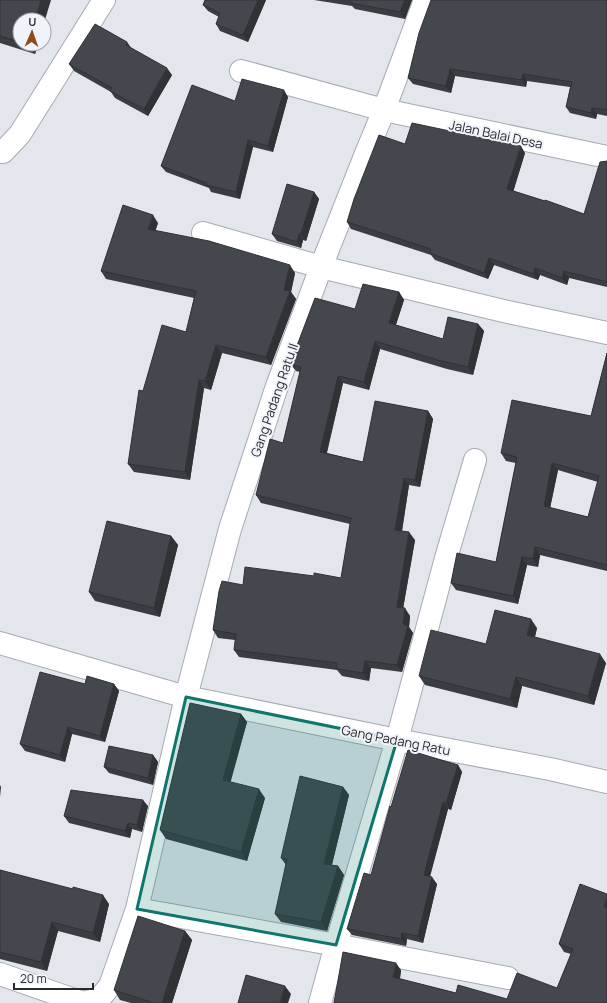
<svg xmlns="http://www.w3.org/2000/svg" width="607" height="1003" font-family="Manrope,sans-serif">
<style>
.lines{fill:none;stroke-linecap:round;stroke-linejoin:round}
.minor-casing{stroke:#a6aab0;stroke-width:24}
.minor{stroke:#fff;stroke-width:22}
.wall{fill:#3a3d42;fill-rule:evenodd}
.shaded-wall{fill:#303236}
.building{fill:#44474d;stroke:#303236;fill-rule:evenodd}
.marked{fill:#0f766e;fill-opacity:0.2;stroke:#0f766e;stroke-width:3;stroke-linejoin:round}
.labels{text-anchor:middle;dominant-baseline:central;stroke-width:4;stroke-linejoin:round;paint-order:stroke}
.street-label{font-size:13px;fill:#292a2c;stroke:#f0f4fa}
</style>
<rect width="100%" height="100%" fill="#e3e6ed"/>
<g class="lines">
<g class="minor-casing">
<path id="minor" d="M241,71L384,110L607,157
M0,152H3L20,134L104,0
M203,233L321,267L508,312L607,333
M0,643L186,697L397,740L550,769L607,782
M137,909L336,945L508,978
M0,974L83,1003L99,999L110,986L137,909L186,697L230,529L276,389L321,267L367,151L384,110L425,0
M320,1003L336,945L397,740L446,558L475,460"/>
</g>
<use href="#minor" class="minor"/>
</g>
<path class="wall" d="M0,0L20,20V44H38L35,54L0,43Z
M205,0H266L248,42L220,31L216,24L219,17L208,11L203,5Z
M314,0H412L405,19L355,9L352,6Z
M607,0V116L597,114L596,119L570,113L566,107L570,87L527,81L526,87L455,76L451,93L413,84L408,78Z
M131,48L172,75L148,116L115,98L111,92L74,71L69,64Z
M288,97L273,152L253,147L240,199L211,192L209,188L166,172L161,166L235,101Z
M405,144L525,153L513,191L584,214L607,161V287L569,278L567,285L540,275L538,280L494,265L488,279L435,260L431,255L351,229L347,222Z
M314,192L319,199L306,241L303,240L301,248L277,241L272,234Z
M158,223L155,231L295,273L291,292L296,299L271,365L222,353L211,390L204,388L190,480L134,472L128,464L143,391L186,332L194,298L106,279L101,271Z
M399,292L404,300L396,325L443,339L478,324L484,331L473,375L447,369L380,349L369,390L343,383L327,453L363,462L428,411L433,419L420,487L409,485L402,531L415,540L403,608L410,616L409,627L413,633L402,672L371,668L369,681L342,676L337,670L239,657L234,650L235,640L218,638L213,630L243,585L314,576L341,578L350,524L261,503L256,495L283,443L300,372L296,371L290,364L355,309Z
M607,353V571L540,555L538,567L527,565L518,604L456,590L451,583L496,562L516,463L506,461L501,453L591,416ZM558,470L598,482L588,517L550,508Z
M171,536L178,545L160,617L95,601L89,592Z
M537,628L535,637L606,663L594,705L522,686L517,708L425,685L419,676L486,644Z
M85,684H114L119,691L105,742L72,734L65,762L25,751L20,744Z
M241,714L247,722L230,782L265,798L247,861L166,839L160,830Z
M153,755L158,762L153,785L109,773L104,767Z
M458,765L462,772L451,810L448,809L430,877L437,884L423,943L407,939L406,946L352,935L347,929L371,875Z
M343,787L349,795L332,865L338,866L344,875L327,931L281,922L275,914L286,865L281,858Z
M148,806L142,832L132,829L130,838L69,823L64,816Z
M0,870L109,904L100,942L58,931L47,971L0,959Z
M580,884L607,1003H334L401,970L400,979L456,993L507,999L557,988L571,954L564,952L559,944Z
M185,931L192,940L172,1003H131L120,1000L114,990Z"/>
<path class="shaded-wall" d="M41,0H51L44,23V20H35Z
M258,0H266L248,42L243,35Z
M405,0H412L405,19L400,12Z
M127,42L132,49L126,45Z
M28,44H38L35,54Z
M167,68L172,75L148,116L144,109Z
M450,69L455,76L451,93L446,86Z
M523,74L527,81L526,87L522,80Z
M284,90L288,97L273,152L268,146Z
M592,108L597,114L596,119L591,113Z
M248,140L253,147L240,199L236,192Z
M521,146L525,153L512,196L507,189Z
M314,192L319,199L306,241L301,234Z
M153,215L158,223L153,238L148,229Z
M299,234L303,240L301,248L297,242Z
M489,258L494,265L488,279L484,273Z
M290,265L295,273L291,292L296,299L271,365L266,357Z
M535,268L540,275L538,280L533,274Z
M564,271L569,278L567,285L562,278Z
M399,292L404,300L394,330L389,323Z
M478,324L484,331L473,375L468,367Z
M375,341L380,349L369,390L364,382Z
M216,345L222,353L211,390L205,381Z
M338,376L343,383L325,459L320,452Z
M199,380L204,388L190,480L185,472Z
M428,411L433,419L420,487L415,480Z
M552,463L558,470L549,513L544,506Z
M404,478L409,485L401,537L395,530Z
M409,532L415,540L402,615L397,607Z
M171,536L178,545L160,617L154,608Z
M535,547L540,555L538,567L533,559Z
M522,557L527,565L518,604L513,596Z
M405,608L410,616L409,627L413,633L402,672L397,665Z
M531,619L537,628L533,644L527,635Z
M600,654L606,663L594,705L588,696Z
M365,661L371,668L369,681L363,673Z
M516,677L522,686L517,708L510,699Z
M114,684L119,691L105,742L100,736Z
M241,714L247,722L229,788L223,780Z
M68,727L72,734L65,762L60,755Z
M153,755L158,762L153,785L148,778Z
M458,765L462,772L451,810L446,803Z
M0,785L1,787L0,797Z
M343,787L349,795L330,872L324,864Z
M259,789L265,798L247,861L241,852Z
M143,800L148,806L142,832L137,825Z
M443,802L448,809L428,882L424,875Z
M128,823L132,829L130,838L125,831Z
M338,866L344,875L327,931L321,922Z
M432,877L437,884L423,943L418,936Z
M103,895L109,904L100,942L93,933Z
M607,898V911L604,907Z
M52,922L58,931L47,971L41,962Z
M185,931L192,940L172,1003H162Z
M402,933L407,939L406,946L401,939Z
M396,963L401,970L399,985L393,977Z
M285,986L291,994L288,1003H280Z"/>
<path class="building" d="M0,0H41L35,20H20V42L0,36Z
M205,0H258L243,35L216,24L220,13L203,5Z
M351,0H405L400,12L350,3Z
M431,0H607V110L592,108L591,113L566,107L572,82L523,74L522,80L450,69L446,86L408,78L419,33Z
M95,24L127,42L126,45L167,68L144,109L110,91L112,88L69,64Z
M242,79L284,90L268,146L248,140L236,192L206,185L207,183L161,166L192,85L235,101Z
M412,123L521,146L507,189L545,201V200L584,214L600,162L607,161V282L564,271L562,278L535,268L533,274L489,258L484,273L430,253L431,249L347,222L354,199L379,135L405,144Z
M287,184L314,192L301,234H299L297,242L272,234Z
M123,205L153,215L148,229L209,241L290,265L284,290L290,291L266,357L216,345L205,381L199,380L185,472L128,464L139,390L143,391L162,325L186,332L196,291L101,271Z
M363,284L399,292L389,323L443,339L448,317L478,324L468,367L441,361L375,341L364,382L338,376L320,452L363,462L375,401L428,411L415,480L404,478L395,530L409,532L397,607L405,608L403,624L408,626L397,665L365,661L363,673L337,669V663L234,650L236,634L213,630L219,591L222,581L243,585L245,567L314,576V573L341,578L351,518L256,495L270,439L283,443L301,367L290,364L315,298L355,309Z
M607,353V565L535,547L533,559L522,557L513,596L451,583L457,553L496,562L517,457L501,453L512,400L591,416ZM552,463L599,476L588,517L544,506Z
M107,521L171,536L154,608L89,592Z
M495,610L531,619L527,635L600,654L588,696L516,677L510,699L419,676L431,630L486,644Z
M40,672L85,684L87,676L114,684L100,736L68,727L60,755L20,744Z
M190,703L241,714L223,780L259,789L241,852L160,830Z
M109,746L153,755L148,778L104,767Z
M408,750L458,765L446,803L443,802L424,875L432,877L418,936L402,933L401,939L347,929L364,873L371,875L390,806L391,807Z
M300,776L343,787L324,864L338,866L321,922L275,914L287,859L281,858Z
M71,790L143,800L137,825L128,823L125,831L64,816Z
M0,870L73,889V887L103,895L93,933L52,922L41,962L0,952Z
M580,884L607,894V898L604,907H607V1003H334L343,952L396,963L393,977L456,993L458,985L507,999L517,973L557,988L573,949L559,944Z
M138,916L185,931L162,1003H154L114,990Z
M246,975L285,986L280,1003H238Z"/>
<path class="marked" d="M186,697L397,740L336,945L137,909Z"/>
<g class="labels">
<g class="street-label">
<text transform="translate(496 134) rotate(12)">Jalan Balai Desa</text>
<text transform="translate(274 400) rotate(-71)">Gang Padang Ratu II</text>
<text transform="translate(396 740) rotate(11)">Gang Padang Ratu</text>
</g>
</g>
<g transform="translate(32 32) rotate(2)"><circle r="19" fill="#f0f4fa" stroke="#a0a3a8"/>
<path d="M0-3L7 15L0 10L-7 15Z" fill="#8f4b1d"/>
<text y="-6" font-size="11" font-weight="bold" text-anchor="middle" fill="#292a2c">U</text>
</g>
<path d="M14 983v6h79v-6" fill="none" stroke="#292a2c" stroke-width="2"/>
<text x="20" y="983" font-size="12" fill="#292a2c" stroke="#f0f4fa" stroke-width="3" paint-order="stroke">20 m</text>
</svg>
